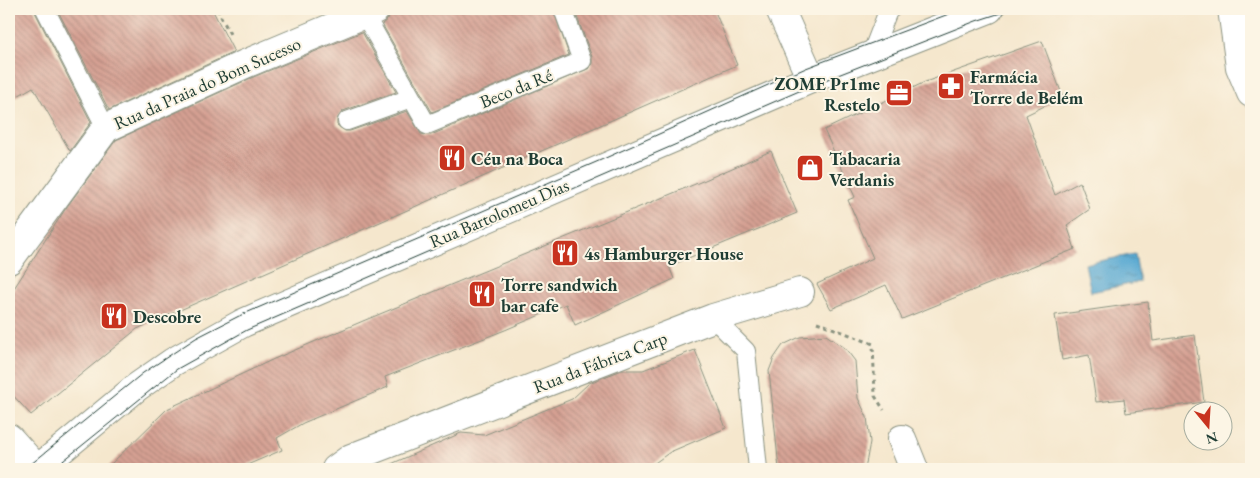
<svg xmlns="http://www.w3.org/2000/svg" width="1260" height="478" font-family="'EB Garamond',serif">
<style>
.water{fill:url(#water-ripples);stroke:#3b7283}
.building{fill:url(#building-back-hatch)}
.lines{fill:none;stroke-linecap:round;stroke-linejoin:round}
.service-casing{stroke:#8a9280;stroke-width:20}
.minor-casing{stroke:#8a9280;stroke-width:30}
.tertiary-casing{stroke:#8a9280;stroke-width:30}
.path{stroke:#8a9280;stroke-width:3;stroke-dasharray:4 4;stroke-linecap:butt}
.service{stroke:#fff;stroke-width:18}
.minor{stroke:#fff;stroke-width:28}
.tertiary{stroke:#fff;stroke-width:28}
.tram{stroke:#1f3d34;stroke-width:1}
.labels{text-anchor:middle;dominant-baseline:central;stroke-width:4;stroke-linejoin:round;paint-order:stroke}
.poi-label{font-size:18px;font-weight:bold;fill:#1f3d34;stroke:#fcf5e5;text-anchor:start}
.street-label{font-size:18px;fill:#1f3d34;stroke:#fcf5e5}
</style>
<defs>
<pattern id="water-ripples" width="26" height="14" patternUnits="userSpaceOnUse" patternTransform="scale(1.25)"><rect width="26" height="14" fill="#57a8d2"/><path d="M2 4q2-2 4 0t4 0M15 11q2-2 4 0t4 0" fill="none" stroke="#478aab"/></pattern>
<pattern id="building-back-hatch" width="6" height="6" patternUnits="userSpaceOnUse" patternTransform="scale(1.25)"><rect width="6" height="6" fill="#d6a093"/><path d="M-1 5l2 2M0 0l6 6M5-1l2 2" fill="none" stroke="#ad8479"/></pattern>
</defs>
<rect width="100%" height="100%" fill="#fcf5e5"/>
<filter id="ink" filterUnits="userSpaceOnUse"><feTurbulence type="fractalNoise" baseFrequency=".02" numOctaves="2"/><feDisplacementMap in="SourceGraphic" scale="10" xChannelSelector="R" yChannelSelector="G"/><feConvolveMatrix kernelMatrix="1 2 1 2 8 2 1 2 1" color-interpolation-filters="sRGB"/></filter>
<filter id="wash" filterUnits="userSpaceOnUse"><feTurbulence type="fractalNoise" baseFrequency=".0096" numOctaves="4" result="noise"/><feDisplacementMap in="SourceGraphic" scale="20" xChannelSelector="R" yChannelSelector="G"/><feGaussianBlur stdDeviation="1.12" result="paint"/><feColorMatrix in="noise" values="0 0 0 0 0 0 0 0 0 0 0 0 0 0 0 0 0 1.4 0 .05"/><feComposite in="paint" operator="in"/></filter>
<g filter="url(#wash)">
<rect width="100%" height="100%" fill="#f5e7cd"/>
<path class="water" d="M1135,254L1140,282L1091,292L1085,264Z"/>
<g id="blocks">
<path class="building" d="M9,9H34L36,14L91,122L70,151L33,87L9,101Z
M57,9H212L234,52L109,110Z
M406,9H553L569,55L432,112L382,24L388,19L390,14Z
M574,9H714L737,65L137,329L31,415L9,391V296L66,208L116,140L251,78L362,32L396,92L343,111L337,119V125L345,131H350L407,111L421,134L426,135H431L590,68L592,63V57Z
M1042,41L1063,97L1026,115L1055,195L1080,182L1090,209L1067,225L1075,249L902,319L886,285L831,309L817,284L873,258L848,200L855,197L824,130L925,82Z
M771,151L797,213L669,266L674,279L575,325L566,304L505,330L385,377L388,387L303,423L277,438L282,450L238,469H106L167,409L274,359L363,321L705,180Z
M1148,302L1153,341L1195,335L1204,402L1126,413L1124,399L1096,402L1089,355L1062,360L1055,315Z
M826,335L845,348L855,361L858,398L867,417L870,442L865,469H779L769,371L774,358L783,345L800,337Z
M695,350L726,428L670,452L652,465L643,469H380L461,433L484,435L572,399L589,383L622,370H643Z"/>
</g>
</g>
<g filter="url(#ink)">
<use href="#blocks" fill-opacity="0" stroke="#8a9280" stroke-width="1"/>
<g class="lines">
<g class="service-casing">
<path id="service" d="M45,9L106,128
M366,12L371,26L427,125L582,61L563,9
M871,55L888,11L891,9
M347,121L411,98
M713,318L746,351L758,469"/>
</g>
<g class="minor-casing">
<path id="minor" d="M780,9L811,79
M9,260L106,128L245,64L376,9
M9,438L37,469
M902,439L914,469
M336,469L351,458L713,318L800,292"/>
</g>
<g class="tertiary-casing">
<path id="tertiary" d="M1232,9L1240,67L1251,93
M38,469L137,387L173,362L243,323L811,79L989,9"/>
</g>
<path class="path" d="M217,9L230,34
M817,322L873,344L875,396L884,410"/>
<use href="#service" class="service"/>
<use href="#minor" class="minor"/>
<use href="#tertiary" class="tertiary"/>
<path class="tram" d="M25,469L143,373L196,338L239,316L601,160L806,68L962,9
M53,469L177,369L247,330L820,82L976,21L1013,9"/>
</g>
</g>
<defs>
<g id="pharmacy-square" transform="scale(1.4375)"><rect x="-9" y="-9" width="18" height="18" rx="4" fill="#c8321e" stroke="#fcf5e5"/><path d="M-2-6h4v4h4v4h-4v4h-4v-4h-4v-4h4Z" fill="#fff"/></g>
<g id="office-square" transform="scale(1.4375)"><rect x="-9" y="-9" width="18" height="18" rx="4" fill="#c8321e" stroke="#fcf5e5"/><path d="M-6-3h4V-5.5h4V-3h4V5H-6ZM-1-4.5V-3h2v-1.5ZM-6 0V1H6V0Z" fill="#fff"/></g>
<g id="restaurant-square" transform="scale(1.4375)"><rect x="-9" y="-9" width="18" height="18" rx="4" fill="#c8321e" stroke="#fcf5e5"/><path d="M-5-6h1v4h1v-4h1v4h1v-4h1v5L-1.5 .5V6h-2V.5L-5-1ZM5-6V6H3V1.5H1.5Q1.5-4 5-6Z" fill="#fff"/></g>
<g id="shop-square" transform="scale(1.4375)"><rect x="-9" y="-9" width="18" height="18" rx="4" fill="#c8321e" stroke="#fcf5e5"/><path d="M-5-2.5h2.3a2.7 3.5 0 0 1 5.4 0H5L5.5 6h-11ZM-1.5-2.5h3a1.5 2.3 0 0 0-3 0Z" fill="#fff"/></g>
</defs>
<g fill-rule="evenodd">
<use href="#pharmacy-square" x="951" y="86"/>
<use href="#office-square" x="899" y="93"/>
<use href="#restaurant-square" x="452" y="158"/>
<use href="#shop-square" x="810" y="168"/>
<use href="#restaurant-square" x="565" y="253"/>
<use href="#restaurant-square" x="482" y="294"/>
<use href="#restaurant-square" x="114" y="316"/>
</g>
<g class="labels">
<g class="poi-label">
<text x="970" y="76">Farmácia<tspan x="970" dy="21">Torre de Belém</tspan></text>
<text x="880" y="83" text-anchor="end">ZOME Pr1me<tspan x="880" dy="21">Restelo</tspan></text>
<text x="471" y="158">Céu na Boca</text>
<text x="829" y="158">Tabacaria<tspan x="829" dy="21">Verdanis</tspan></text>
<text x="584" y="253">4s Hamburger House</text>
<text x="501" y="284">Torre sandwich<tspan x="501" dy="21">bar cafe</tspan></text>
<text x="133" y="316">Descobre</text>
</g>
<g class="street-label">
<text transform="translate(207 83) rotate(-24)">Rua da Praia do Bom Sucesso</text>
<text transform="translate(516 88) rotate(-22)">Beco da Ré</text>
<text transform="translate(499 213) rotate(-23)">Rua Bartolomeu Dias</text>
<text transform="translate(600 362) rotate(-21)">Rua da Fábrica Carp</text>
</g>
</g>
<rect width="1260" height="478" fill="none" stroke="#fcf5e5" stroke-width="30"/>
<g transform="translate(1208 426) rotate(162)"><circle r="24" fill="#fcf5e5" stroke="#a4ab9e"/>
<path d="M0-4L9 19L0 12L-9 19Z" fill="#c8321e"/>
<text y="-8" font-size="14" font-weight="bold" text-anchor="middle" fill="#1f3d34">N</text>
</g>
</svg>
